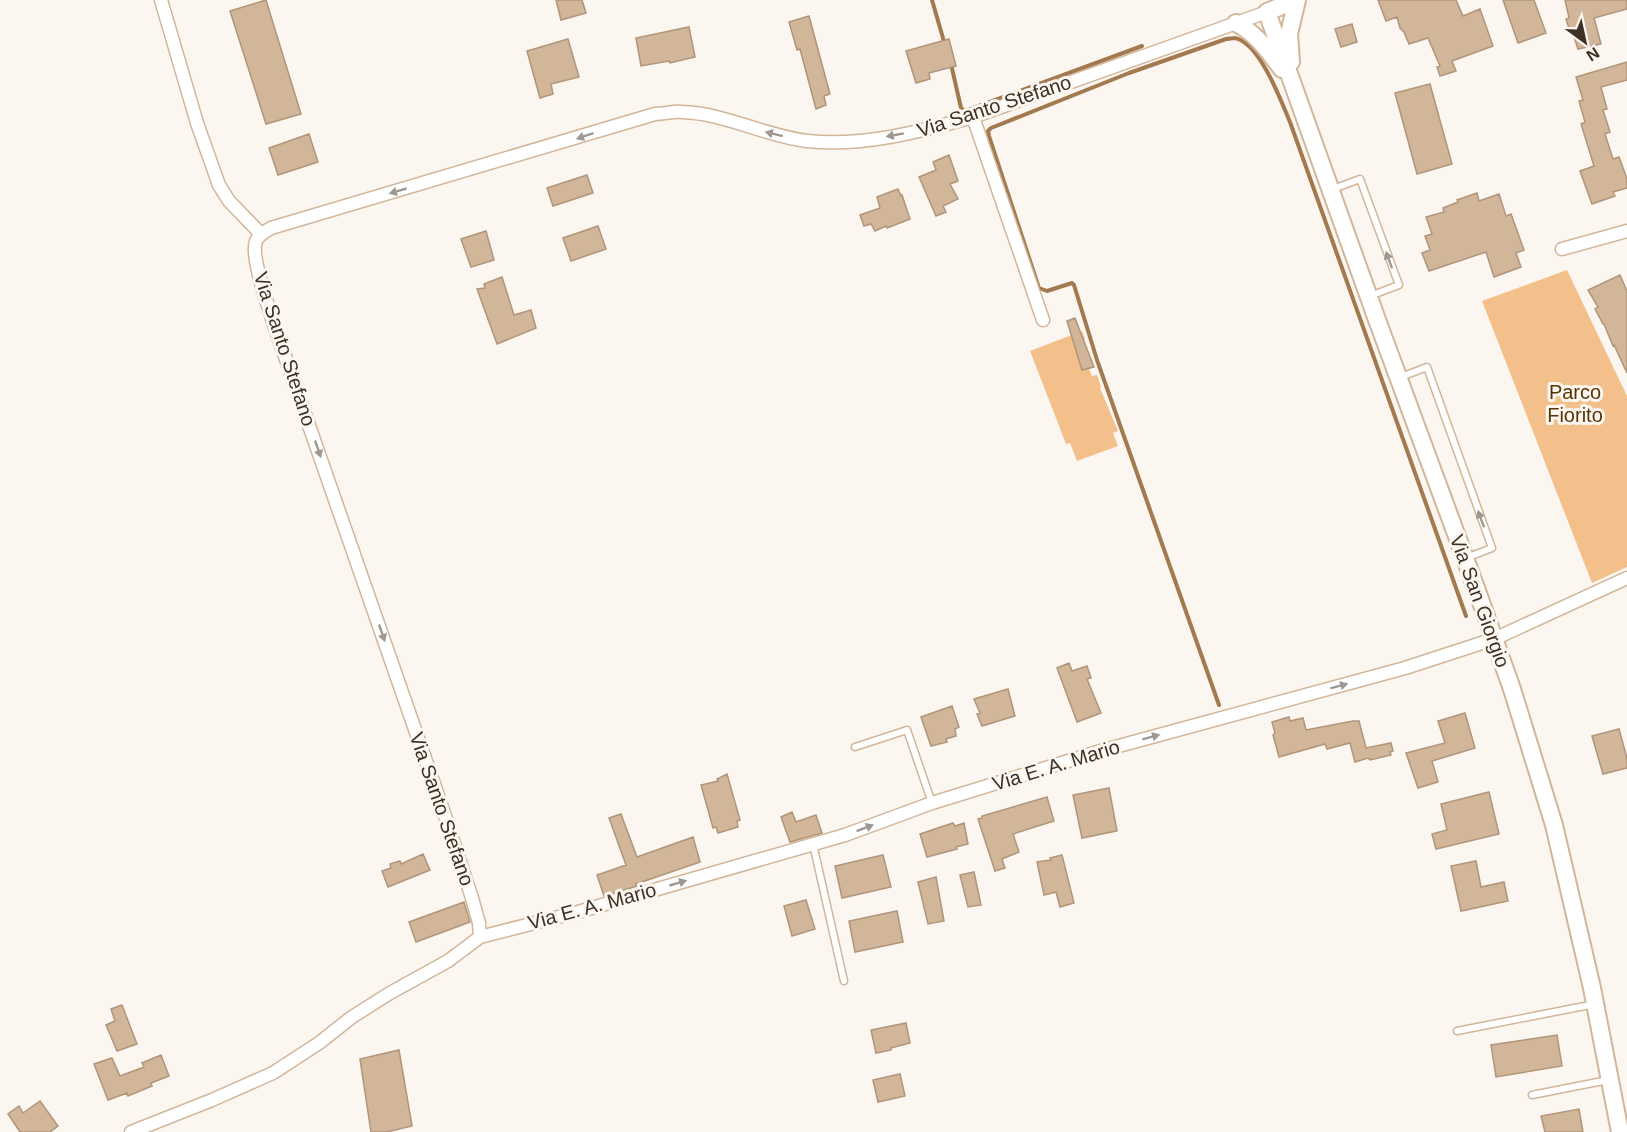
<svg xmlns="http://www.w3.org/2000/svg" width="1627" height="1132" font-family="Arial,sans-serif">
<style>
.green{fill:#f3c08c}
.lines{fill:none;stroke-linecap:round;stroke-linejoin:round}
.stream{stroke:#a37a4f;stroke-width:4}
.building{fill:#d2b69a;stroke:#b0957a;stroke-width:1.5}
.lane-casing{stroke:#d2b69a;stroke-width:9}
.street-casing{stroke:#d2b69a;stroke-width:15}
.secondary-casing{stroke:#d2b69a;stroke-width:20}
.lane{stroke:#fff;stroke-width:6}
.street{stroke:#fff;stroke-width:12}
.secondary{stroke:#fff;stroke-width:16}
.oneway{fill:#9e9892}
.labels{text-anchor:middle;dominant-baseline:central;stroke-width:6;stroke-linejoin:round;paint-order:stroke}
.street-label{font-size:20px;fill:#3d3126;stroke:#fcf6f0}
.park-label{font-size:20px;fill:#583506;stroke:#fcf6f0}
</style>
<rect width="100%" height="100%" fill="#fcf6f0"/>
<path class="green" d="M1567,270L1627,396V567L1592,583L1482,301Z
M1082,331L1085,339L1083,340L1094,367L1089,369L1092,376L1097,375L1101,387L1100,388L1118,431L1113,433L1118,446L1077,461L1070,443L1066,444L1030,351Z"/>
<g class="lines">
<path class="stream" d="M932,0L945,45
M951,64L961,108L965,111L1142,46
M1219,705L1097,360L1074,285L1072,283L1047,291L1039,288L989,136L988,131L991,128L1129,73L1226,39C1229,39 1232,38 1235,38C1260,43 1281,101 1290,122L1466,616"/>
</g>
<path class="building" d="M266,0L301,114L266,124L230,11Z
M556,0H582L586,13L561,20Z
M1378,0H1456L1463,16L1480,9L1493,46L1452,61L1456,71L1440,76L1437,67L1440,66L1428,38L1409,44L1404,32L1400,28L1397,17L1386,21Z
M1503,0H1534L1546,33L1518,43Z
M1565,0H1627V9L1594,18L1601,44L1578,49L1573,34L1571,35L1566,19L1569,18Z
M809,16L830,94L824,96L826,105L816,109L800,49L797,50L789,22Z
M1352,24L1357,42L1341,47L1335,29Z
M689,27L695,57L670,63L669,61L641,66L636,38Z
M568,39L579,77L551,84L553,94L540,98L527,51Z
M949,39L956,66L929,73L930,79L916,83L906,51Z
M1627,62V80L1601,87L1607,109L1603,110L1610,132L1605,134L1613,159L1619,157L1627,179V188L1613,192L1615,196L1592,204L1580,171L1594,166L1581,124L1585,122L1579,101L1583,100L1576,77Z
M1430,84L1452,164L1417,174L1395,93Z
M309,134L318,162L278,175L269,148Z
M949,155L958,181L950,184L958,199L943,206L946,212L936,216L919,177L936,170L933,162Z
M587,175L593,193L553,206L547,188Z
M898,189L901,196L902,195L910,219L887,228L886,226L875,231L871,224L864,226L860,215L880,208L877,197Z
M1477,193L1479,201L1499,194L1506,216L1511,214L1524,250L1516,253L1521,267L1494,277L1486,252L1429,271L1422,253L1430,250L1425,236L1432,234L1426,217L1444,212L1443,208L1458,202L1457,200Z
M598,226L606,249L571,261L563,238Z
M486,231L494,260L471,267L461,239Z
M1620,275L1627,291V373L1614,345L1613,346L1604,324H1603L1595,309L1598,307L1588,290Z
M502,277L514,315L531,310L536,328L497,344L477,289L485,288L484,284Z
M1075,318L1094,367L1082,370L1067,321Z
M1069,663L1072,671L1087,666L1091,678L1087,679L1101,713L1077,722L1057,668Z
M1008,689L1015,716L982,726L977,714L980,713L974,699Z
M952,706L959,727L955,729L956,736L946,739L947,742L931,746L921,717Z
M1465,713L1475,748L1432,761L1438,782L1418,788L1406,753L1445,743L1438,721Z
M1289,717L1290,721L1303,718L1306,730L1353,721H1359L1366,748L1391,743L1393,751L1390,752L1391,755L1370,760L1368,758L1355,762L1350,743L1327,749L1325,744L1279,757L1273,735L1275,733L1272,722Z
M1619,729L1627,758V768L1603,774L1592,736Z
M727,774L740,820L737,821L738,827L718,833L716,827L713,828L701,785L718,781L717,779Z
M1109,788L1117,831L1082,838L1073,795Z
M1489,792L1499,834L1436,849L1432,834L1447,830L1441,804Z
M1047,797L1054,821L1013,834L1019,852L1002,859L1005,868L995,871L978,819L982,818V816Z
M792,812L796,822L816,815L822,833L790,842L781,817Z
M621,814L637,857L693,837L700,862L636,884L637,886L604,896L597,875L626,865L609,818Z
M953,823L955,826L964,823L968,844L956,847L957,849L927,857L920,834Z
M423,854L430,870L388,887L382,871L391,868L390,864L400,861L401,864Z
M883,855L891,887L842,898L835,866Z
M1062,855L1074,903L1060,907L1056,892L1044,895L1037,862L1051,860L1050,858Z
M1476,861L1481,887L1504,882L1508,901L1461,911L1451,866Z
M974,872L981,905L968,907L960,875Z
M936,877L944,921L928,924L918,882Z
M806,900L815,929L792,936L784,906Z
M464,902L470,922L416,942L409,922Z
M897,911L903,942L855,952L849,921Z
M122,1005L137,1044L117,1051L106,1025L115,1021L111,1009Z
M906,1023L910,1043L891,1048V1050L876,1053L871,1030Z
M1557,1035L1562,1066L1496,1077L1491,1045Z
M399,1050L412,1126L387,1132H371L360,1059Z
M161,1055L169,1076L151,1083L152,1086L128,1096L127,1093L108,1100L94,1064L112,1058L120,1076L144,1067L142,1063Z
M900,1074L905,1096L878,1102L873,1080Z
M40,1101L58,1126L50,1132H20L8,1114L19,1106L23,1113Z
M1579,1109L1583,1132H1545L1541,1116Z"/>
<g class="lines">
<g class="lane-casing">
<path id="lane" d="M1333,189L1360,179L1399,285L1370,296
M1401,377L1427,367L1492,548L1466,558
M855,747L907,730L932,803
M813,844L844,981
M1457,1031L1595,1004
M1532,1095L1608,1080"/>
</g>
<g class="street-casing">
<path id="street" d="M161,0L197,123L219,185L229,201L261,234
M973,117L1043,320
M1562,249L1627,231
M480,937L479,923L472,898L442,807L273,322C268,304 250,256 256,241C259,234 265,232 271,228L655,114C664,114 673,111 682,112C724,113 765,136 807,141C862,147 919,132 973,117L1267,12
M131,1132L212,1100L273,1073L319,1043L352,1017L390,993L448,961L480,937L578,912L845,835L932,803L1104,750L1405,668L1494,639L1627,578"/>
</g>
<g class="secondary-casing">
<path id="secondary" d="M1296,0L1267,12L1376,317L1476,588L1512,689L1554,825L1592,988L1620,1132
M1236,23C1257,34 1268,51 1282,69
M1291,62L1289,34L1297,0"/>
</g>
<use href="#lane" class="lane"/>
<use href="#street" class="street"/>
<use href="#secondary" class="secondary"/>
</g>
<defs><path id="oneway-solid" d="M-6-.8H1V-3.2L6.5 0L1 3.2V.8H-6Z" transform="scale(1.5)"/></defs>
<g class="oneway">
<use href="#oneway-solid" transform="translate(774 134) rotate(-166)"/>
<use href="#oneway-solid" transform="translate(895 135) rotate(170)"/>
<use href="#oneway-solid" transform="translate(585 136) rotate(161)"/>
<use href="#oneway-solid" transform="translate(398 191) rotate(164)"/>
<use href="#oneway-solid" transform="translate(1389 260) rotate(-110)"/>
<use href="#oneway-solid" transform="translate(318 449) rotate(71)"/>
<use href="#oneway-solid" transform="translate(1481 519) rotate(-110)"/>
<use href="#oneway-solid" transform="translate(382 633) rotate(71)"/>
<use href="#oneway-solid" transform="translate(1339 686) rotate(-15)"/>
<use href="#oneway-solid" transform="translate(1151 737) rotate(-15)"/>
<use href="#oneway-solid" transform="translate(865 828) rotate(-21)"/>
<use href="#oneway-solid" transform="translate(678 883) rotate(-16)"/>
</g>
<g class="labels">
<g class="street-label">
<text transform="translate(994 106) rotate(-18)">Via Santo Stefano</text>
<text transform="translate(285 349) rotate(72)">Via Santo Stefano</text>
<text transform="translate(1480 601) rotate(70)">Via San Giorgio</text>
<text transform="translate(1056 765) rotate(-17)">Via E. A. Mario</text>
<text transform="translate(442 809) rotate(71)">Via Santo Stefano</text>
<text transform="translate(592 906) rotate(-15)">Via E. A. Mario</text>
</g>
<g class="park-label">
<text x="1575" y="392">Parco<tspan x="1575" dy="23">Fiorito</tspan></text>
</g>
</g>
<g transform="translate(1585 42) rotate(147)" stroke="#fcf6f0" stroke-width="4.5" paint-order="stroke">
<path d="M0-4.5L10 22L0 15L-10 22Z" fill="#3d3126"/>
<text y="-9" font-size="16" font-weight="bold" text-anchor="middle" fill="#3d3126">N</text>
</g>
</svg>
